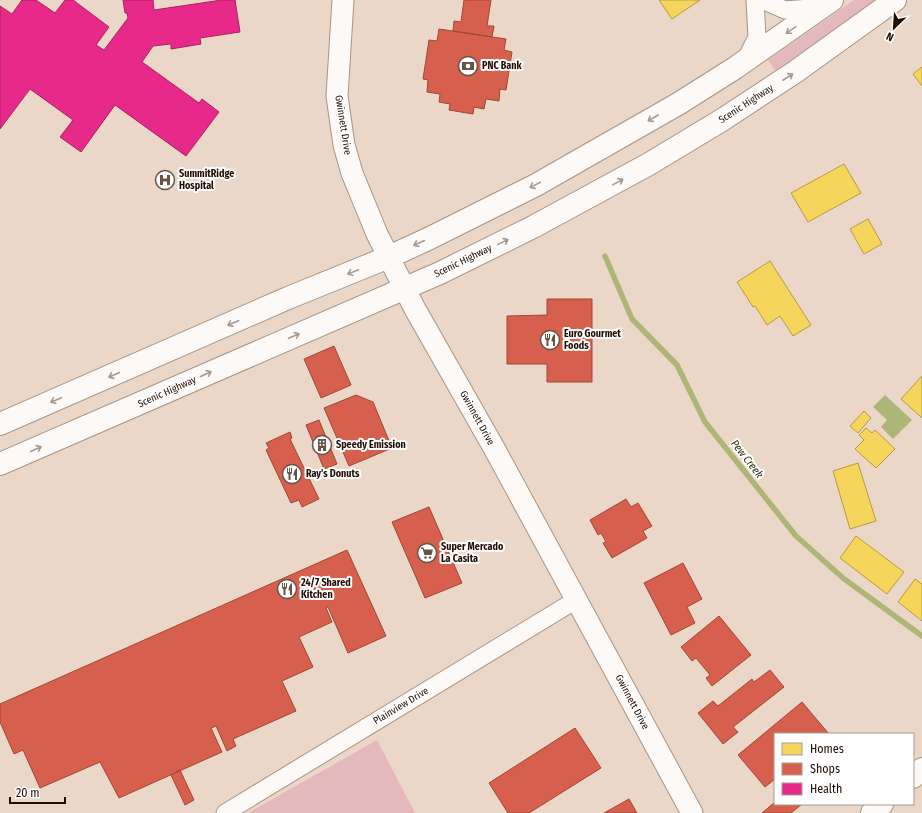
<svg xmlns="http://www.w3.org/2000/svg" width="922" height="813" font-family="'Fira Sans Condensed',sans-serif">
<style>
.green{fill:#e4b9bb}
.water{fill:#adb577}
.homes{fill:#f6d55c;stroke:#b69940}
.shops{fill:#d6604d;stroke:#a04736}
.health{fill:#e7298a;stroke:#ac2061}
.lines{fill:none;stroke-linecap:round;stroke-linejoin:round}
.stream{stroke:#adb577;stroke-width:5.5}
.minor-casing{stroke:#a79483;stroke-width:19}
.tertiary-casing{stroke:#a79483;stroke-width:23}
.secondary-casing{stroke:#a79483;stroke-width:24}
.trunk-casing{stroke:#a79483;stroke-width:24}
.minor{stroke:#fcf9f7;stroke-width:17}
.tertiary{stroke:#fcf9f7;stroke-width:21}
.secondary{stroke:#fcf9f7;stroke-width:22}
.trunk{stroke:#fcf9f7;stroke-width:22}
.oneway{stroke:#a49a94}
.labels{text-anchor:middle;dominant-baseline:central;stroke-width:4;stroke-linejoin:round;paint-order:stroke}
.poi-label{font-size:10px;font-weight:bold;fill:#210c00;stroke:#fefefe;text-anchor:start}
.street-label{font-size:10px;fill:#210c00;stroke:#fefefe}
.water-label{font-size:11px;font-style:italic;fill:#2b3410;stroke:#fefefe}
</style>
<rect width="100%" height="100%" fill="#ebd7c7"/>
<path class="green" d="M854,0H876L776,71L768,60Z
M377,740L415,813H248Z"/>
<path class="water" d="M885,395L912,420L893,439L881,427L887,420L873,407Z"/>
<path class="homes" d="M659,0H700L672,19Z
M922,67V86L913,74Z
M844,164L861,193L808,222L791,193Z
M868,219L882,244L864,254L850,229Z
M770,261L811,325L793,336L780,316L767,325L755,306L753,307L737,282Z
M922,376V418L901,399Z
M864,411L871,418L858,433L850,426Z
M866,428L872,433L875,430L895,449L876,468L855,449L864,440L859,435Z
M858,463L876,521L850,529L833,471Z
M856,536L904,572L887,594L840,558Z
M915,579L922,584V621L898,602Z"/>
<path class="shops" d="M464,0H491L487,26H494L492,37L453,31L454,21L461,22Z
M439,29L506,39L504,50L512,52L506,90L500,89L499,101L486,99L484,109L474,107L473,114L449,110L450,104L439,102L440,94L427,92L428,80L423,79L429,40L437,41Z
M547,299H592V382H547V364H507V316L547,315Z
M334,346L351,385L321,398L304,359Z
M356,395L373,402L392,448L349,466L324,408Z
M319,420L337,464L324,469L306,425Z
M290,432L292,438L290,439L319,499L302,507L299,500L291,503L266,450L269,448L266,443Z
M626,499L631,507L638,503L652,526L643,531L647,538L612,558L603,543L606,542L601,533L598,535L590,520Z
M429,507L462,583L425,598L392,522Z
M347,550L386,636L348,653L328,607L326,608L332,622L299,637L313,667L282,681L296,711L233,739L236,746L227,751L216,726L211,728L222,752L119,798L100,762L40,788L23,750L14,754L0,722V704Z
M683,563L702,599L687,607L695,623L671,635L644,583Z
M719,616L751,655L712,686L706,678L710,675L696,658L692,661L681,647Z
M770,670L784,687L733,727L738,732L723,744L698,713L713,701L718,706L752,679L754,682Z
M802,702L829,734H775V779L765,787L738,755Z
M575,728L601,768L529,813H508L489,783Z
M180,770L194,800L185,805L171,775Z
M629,799L637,813H604Z
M775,802V804H802L791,813H762Z"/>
<path class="health" d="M22,0H36L55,13L65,0H73L109,27L96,45L104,50L128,18L127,13H125L123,0H153L154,10L222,0H235L240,32L200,38L201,44L171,49V44L153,46L142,62L199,103L202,99L219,112L186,156L115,105L81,152L60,137L73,120L30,89L0,129V6L12,14Z"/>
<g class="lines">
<path class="stream" d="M605,256L632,319L677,365L705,422L796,536L843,578L922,636"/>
<g class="minor-casing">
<path id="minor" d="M762,0L785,10L823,7
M745,61L757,37L755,0
M225,813L576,600"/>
</g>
<g class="tertiary-casing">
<path id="tertiary" d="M343,0L337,96L344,145L352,173L377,234L415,309L494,448L692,813"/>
</g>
<g class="secondary-casing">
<path id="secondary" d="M913,777L922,769
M872,813L882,804"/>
</g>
<g class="trunk-casing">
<path id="trunk" d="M0,424L288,298L389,257L430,238L536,185L678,104L735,68L832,0
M0,464L440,273L533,227L649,164L722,120L795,72L895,0"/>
</g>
<use href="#minor" class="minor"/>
<use href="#tertiary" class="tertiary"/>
<use href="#secondary" class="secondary"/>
<use href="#trunk" class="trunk"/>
</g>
<defs><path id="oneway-shaft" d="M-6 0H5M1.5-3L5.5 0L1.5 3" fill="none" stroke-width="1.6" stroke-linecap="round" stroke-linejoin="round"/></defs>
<g class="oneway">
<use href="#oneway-shaft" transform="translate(791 30) rotate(145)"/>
<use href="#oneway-shaft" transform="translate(788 77) rotate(-33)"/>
<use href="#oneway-shaft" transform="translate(653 118) rotate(150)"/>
<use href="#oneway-shaft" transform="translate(618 182) rotate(-29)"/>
<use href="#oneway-shaft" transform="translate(535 185) rotate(152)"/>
<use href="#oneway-shaft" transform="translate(503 242) rotate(-26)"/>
<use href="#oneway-shaft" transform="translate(419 243) rotate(156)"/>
<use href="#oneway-shaft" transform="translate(353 272) rotate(158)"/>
<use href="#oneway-shaft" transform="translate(233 323) rotate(157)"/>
<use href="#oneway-shaft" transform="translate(294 336) rotate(-23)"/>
<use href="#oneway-shaft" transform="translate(206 374) rotate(-24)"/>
<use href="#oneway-shaft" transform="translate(114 375) rotate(156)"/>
<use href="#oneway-shaft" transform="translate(56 400) rotate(157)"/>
<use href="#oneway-shaft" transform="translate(36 449) rotate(-24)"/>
</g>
<defs>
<g id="bank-ring" transform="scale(1)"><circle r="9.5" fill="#fefefe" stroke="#685346" stroke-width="1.5"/><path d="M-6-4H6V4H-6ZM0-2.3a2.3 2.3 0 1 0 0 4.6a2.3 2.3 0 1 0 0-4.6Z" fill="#685346"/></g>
<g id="hospital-ring" transform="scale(1)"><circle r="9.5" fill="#fefefe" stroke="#685346" stroke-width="1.5"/><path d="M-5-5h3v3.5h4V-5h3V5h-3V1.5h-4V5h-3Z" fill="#685346"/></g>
<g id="restaurant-ring" transform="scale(1)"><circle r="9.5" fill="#fefefe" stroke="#685346" stroke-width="1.5"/><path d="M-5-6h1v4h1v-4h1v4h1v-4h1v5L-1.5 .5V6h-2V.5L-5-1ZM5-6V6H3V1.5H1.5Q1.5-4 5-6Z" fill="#685346"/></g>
<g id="building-ring" transform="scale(1)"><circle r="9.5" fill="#fefefe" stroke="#685346" stroke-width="1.5"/><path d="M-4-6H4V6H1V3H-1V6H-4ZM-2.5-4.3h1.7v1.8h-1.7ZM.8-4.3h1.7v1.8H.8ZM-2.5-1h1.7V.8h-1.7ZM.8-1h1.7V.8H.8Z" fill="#685346"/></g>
<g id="supermarket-ring" transform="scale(1)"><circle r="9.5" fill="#fefefe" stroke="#685346" stroke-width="1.5"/><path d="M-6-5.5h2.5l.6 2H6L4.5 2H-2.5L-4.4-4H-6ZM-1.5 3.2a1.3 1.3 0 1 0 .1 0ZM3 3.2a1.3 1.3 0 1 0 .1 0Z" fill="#685346"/></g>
</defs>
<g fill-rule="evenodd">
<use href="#bank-ring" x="468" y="66"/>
<use href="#hospital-ring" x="165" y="180"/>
<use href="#restaurant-ring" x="550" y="340"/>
<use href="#building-ring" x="322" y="445"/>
<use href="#restaurant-ring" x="292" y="474"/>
<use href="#supermarket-ring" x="427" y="553"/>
<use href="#restaurant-ring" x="287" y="589"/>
</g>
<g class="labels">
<g class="poi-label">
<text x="482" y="66">PNC Bank</text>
<text x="179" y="174">SummitRidge<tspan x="179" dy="12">Hospital</tspan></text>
<text x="564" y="334">Euro Gourmet<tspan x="564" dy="12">Foods</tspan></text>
<text x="336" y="445">Speedy Emission</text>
<text x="306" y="474">Ray's Donuts</text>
<text x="441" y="547">Super Mercado<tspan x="441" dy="12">La Casita</tspan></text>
<text x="301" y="583">24/7 Shared<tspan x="301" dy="12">Kitchen</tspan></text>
</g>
<g class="street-label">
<text transform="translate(746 104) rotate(-33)">Scenic Highway</text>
<text transform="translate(343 125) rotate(81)">Gwinnett Drive</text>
<text transform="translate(463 261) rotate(-26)">Scenic Highway</text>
<text transform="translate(167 392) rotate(-24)">Scenic Highway</text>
<text transform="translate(477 418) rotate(61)">Gwinnett Drive</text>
<text transform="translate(632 702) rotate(62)">Gwinnett Drive</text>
<text transform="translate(401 706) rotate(-31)">Plainview Drive</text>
</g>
<g class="water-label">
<text transform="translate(747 459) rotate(52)">Pew Creek</text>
</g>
</g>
<rect x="774" y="733" width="140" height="72" fill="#fefefe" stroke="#a69d98"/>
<rect x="782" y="743" width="20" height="12" fill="#f6d55c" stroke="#a69d98"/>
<text x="810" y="753" font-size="12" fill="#210c00">Homes</text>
<rect x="782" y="763" width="20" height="12" fill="#d6604d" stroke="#a69d98"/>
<text x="810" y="773" font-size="12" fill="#210c00">Shops</text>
<rect x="782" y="783" width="20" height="12" fill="#e7298a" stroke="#a69d98"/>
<text x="810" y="793" font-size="12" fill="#210c00">Health</text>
<g transform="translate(894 28) rotate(205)" stroke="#fefefe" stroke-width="3" paint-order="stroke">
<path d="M0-3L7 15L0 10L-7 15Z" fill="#210c00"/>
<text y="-6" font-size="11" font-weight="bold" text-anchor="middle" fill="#210c00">N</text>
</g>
<path d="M10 797v6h55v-6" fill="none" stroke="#210c00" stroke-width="2"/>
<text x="16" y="797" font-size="12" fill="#210c00" stroke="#fefefe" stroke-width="3" paint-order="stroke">20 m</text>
</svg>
